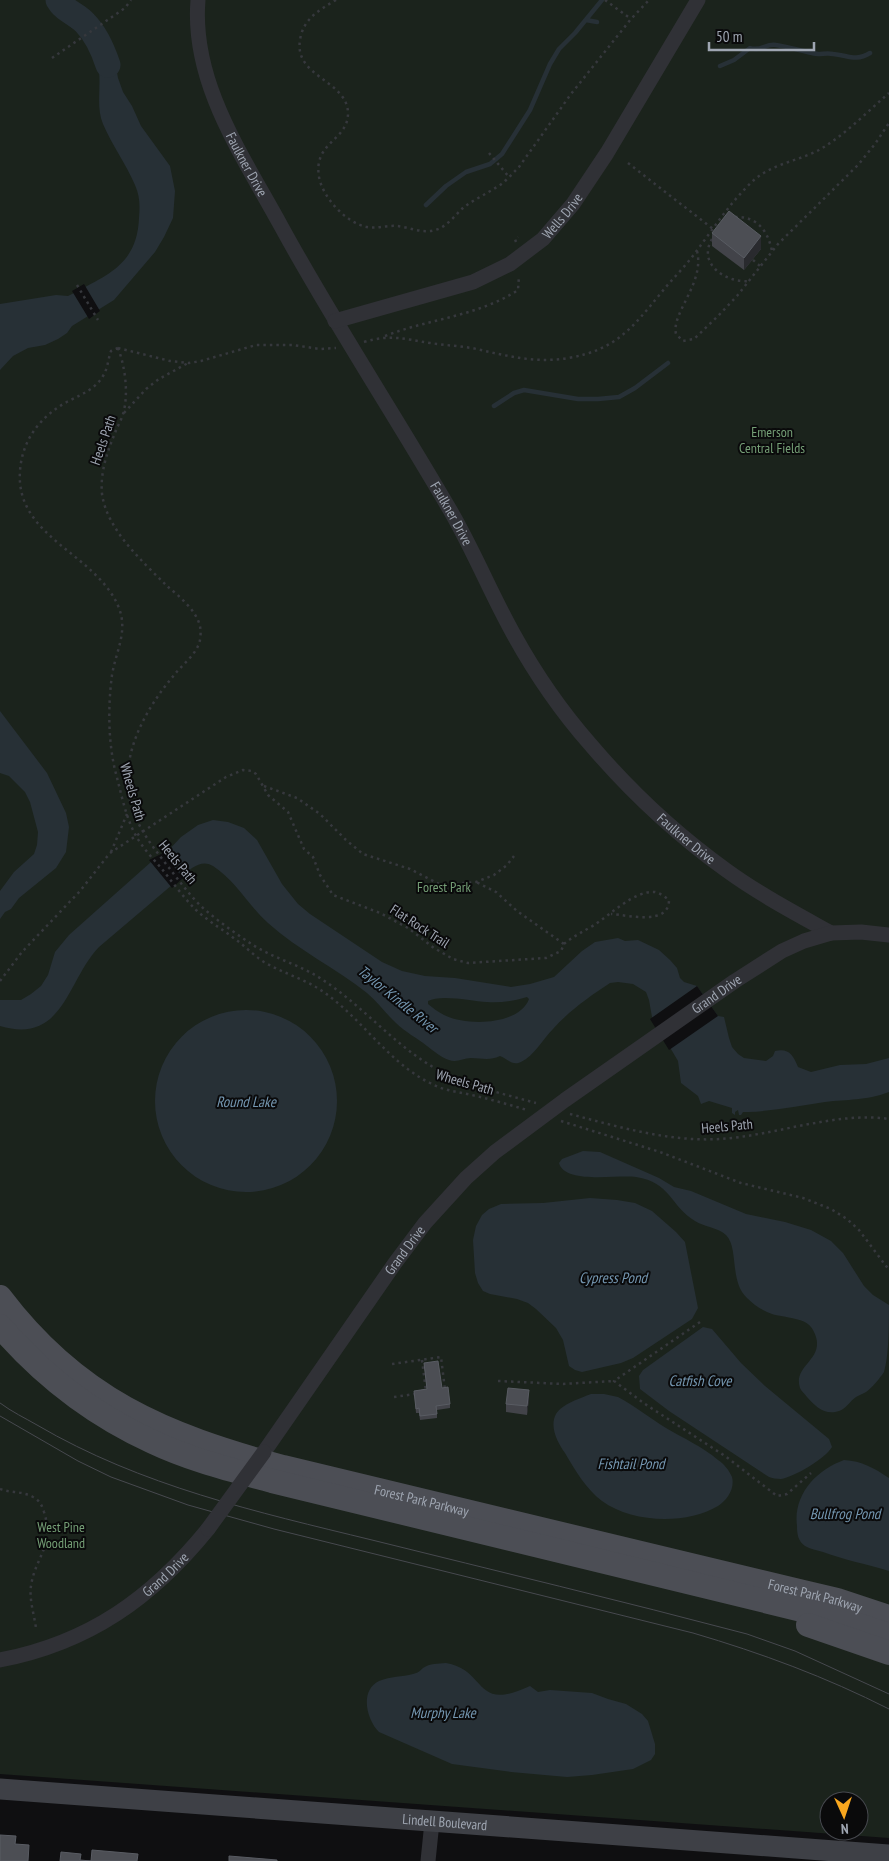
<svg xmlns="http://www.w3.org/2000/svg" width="889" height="1861" font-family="'PT Sans Narrow',sans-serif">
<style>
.green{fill:#1b231c;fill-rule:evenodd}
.water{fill:#273036;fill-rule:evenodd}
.pier{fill:#0f0f11}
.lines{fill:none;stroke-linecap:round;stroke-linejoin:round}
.stream{stroke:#273036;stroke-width:4.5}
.river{stroke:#273036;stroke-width:25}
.path{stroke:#36383d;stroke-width:2.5;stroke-dasharray:2.5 4;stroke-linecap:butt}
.minor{stroke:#303136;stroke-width:15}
.secondary{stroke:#3e4046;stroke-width:21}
.primary{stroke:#4c4e55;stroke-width:24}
.tram{stroke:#47494f;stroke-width:1}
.minor-bridge{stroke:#303136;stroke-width:15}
.wall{fill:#424349}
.shaded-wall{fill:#292a2e}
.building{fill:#4c4e54;stroke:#595c63}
.labels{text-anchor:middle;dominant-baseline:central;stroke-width:4;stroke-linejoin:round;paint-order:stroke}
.street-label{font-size:14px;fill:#9fa6b2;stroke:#0a0a0b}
.park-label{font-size:14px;fill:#759f76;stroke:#0a0a0b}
.water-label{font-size:15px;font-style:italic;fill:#7496b0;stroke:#0a0a0b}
</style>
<rect width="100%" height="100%" fill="#0f0f11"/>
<path class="green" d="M0,0H889V1838L0,1774ZM829,1801H859V1831H829Z"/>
<path class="water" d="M48,0H66L87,12L97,21L79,33L53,14Z
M103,28L114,57L118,78L123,92L132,106L141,126L170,166L175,191L173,218L164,237L155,252L114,300L72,326L67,333L58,339L45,345L28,348L13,356L0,370V304L56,295L68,296L74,293C109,274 137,264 139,218C140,206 140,196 135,185C126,164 112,145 103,124C96,107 101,89 99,71C98,59 93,49 88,38Z
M0,711L47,773L66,813L69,827L66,852L56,868L19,898L11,909L5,912L0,919V891L14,872L34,854L37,845L38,832L30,802L25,792L9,776L0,773Z
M213,820L228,822L244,828L257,840L282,884L298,904L310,914L382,962L402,971L425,976L455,978L511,987L530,984L554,977L582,951L595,942L618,938L625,941L638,940L659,950L670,960L677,968L680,978L684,982L697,986L718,1016L724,1017L729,1038L732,1047L738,1054L744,1058L766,1061L773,1056L775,1051C789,1048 793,1055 798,1067L811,1072L840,1065L866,1064L889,1058V1092C865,1101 848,1099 825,1102C799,1106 774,1111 748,1112H743L741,1115H739L738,1110L735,1112V1115L732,1113V1108L709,1101L701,1104L698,1096L681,1083L678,1061L652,1017L649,1000L646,992L633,984L618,982L610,983C590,996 569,1011 553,1029C543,1039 534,1056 521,1062C512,1066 508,1059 500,1056C489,1061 482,1058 471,1058C463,1058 457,1063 449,1060C440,1057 434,1051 427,1046C417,1038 405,1032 396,1023C386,1014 378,1002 367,993C336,968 299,951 268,923C249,906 235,880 213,866C205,861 199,864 192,868L99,947C67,980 64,1045 0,1026V1000H21L31,994L41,986L48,975L55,952L69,935L151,862L164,855L181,837L198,825ZM527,997L529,999C519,1026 465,1026 444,1015C438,1012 433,1008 428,1004V1001C440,994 472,1001 487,1002C500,1003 515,1001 527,997Z
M155 1101a91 91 0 1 1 182 0a91 91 0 1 1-182 0Z
M583,1151L600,1152L659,1178L674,1187L691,1191L746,1214L785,1222L811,1230L831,1241L843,1253L864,1286L873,1295L889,1305C889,1324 889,1356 884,1372C880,1378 872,1388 866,1392C863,1394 859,1395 856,1397C850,1401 846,1409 839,1411C825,1416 815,1406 807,1397C805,1394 801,1391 800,1388C792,1364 829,1359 813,1330C807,1317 784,1318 772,1314C763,1311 754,1305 747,1298C729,1281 739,1248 726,1235C717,1227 704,1227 695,1221C670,1206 671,1182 636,1177C619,1174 565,1185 559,1163L562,1159Z
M590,1198L617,1200L635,1203L652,1211L676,1232L685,1242L698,1308L692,1319L633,1358L621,1363L582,1372L575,1370L569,1366L563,1340L556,1328L536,1309L528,1303L517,1299L490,1294L483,1291L478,1283L475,1273L473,1240L476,1226L482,1215L489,1209L501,1204L543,1203Z
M703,1327L712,1329L741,1363L765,1386L829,1439L832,1447C825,1459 794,1477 781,1479C776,1479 772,1478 769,1477L669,1411L640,1389L639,1376L643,1370Z
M591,1394H604L618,1397C635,1406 650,1418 666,1428C683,1438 703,1447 718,1460C724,1464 729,1470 732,1477C735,1489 727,1500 718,1506C686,1525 632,1523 602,1501C586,1489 575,1470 565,1453C558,1443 549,1427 556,1414C562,1404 581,1398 591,1394Z
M844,1460C862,1461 874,1468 889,1478V1571C867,1564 844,1560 823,1552C817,1550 810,1549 805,1546C798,1541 797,1534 797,1526C793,1495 816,1470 844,1460Z
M446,1663C488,1670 473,1713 530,1686L538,1692L550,1690L592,1693L608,1699L626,1704L642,1714L648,1721L655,1744V1754L651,1760L633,1769L592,1775L567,1777L511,1772L452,1764L379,1732C367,1720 359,1691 379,1681C391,1676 402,1677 413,1674C418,1673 420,1671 423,1668C430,1663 438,1664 446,1663Z"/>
<path class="pier" d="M84,284L100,311L89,319L72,291Z
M163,853L183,878L172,888L149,860Z
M697,986L718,1016L669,1050L650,1019Z"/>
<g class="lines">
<path class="stream" d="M586,20L597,22
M720,66L734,60L750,48C761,52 766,43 776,45C790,47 804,52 818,54C823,54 828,53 833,54C848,55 855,62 870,53
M426,205L446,186L466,172L490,164L502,154L530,110L550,64L559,49L575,33L602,0
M494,406L514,393L524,390L578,399H598L619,397L635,388L668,363"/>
<path class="river" d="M58,0C64,11 76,13 85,23C96,34 103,50 108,65"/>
<path class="path" d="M336,0C319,10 303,19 300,40C294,77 346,80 348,112C349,141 313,141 319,177C323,198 346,223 367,227C377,229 387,225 397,226C409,227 422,234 435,230C447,227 455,215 464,207C475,199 488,193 500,185C507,180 513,173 519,167L571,94L631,19L649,0
M605,0L631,19
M52,58L125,8L131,0
M489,153L509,177
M628,163L713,229
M735,217C757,216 768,231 772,251
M712,239C697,264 726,283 749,281
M516,242L515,239L518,237
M697,251C705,283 671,313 676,334L683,341L694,339L718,316L737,296L778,244L858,165L875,144L889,123
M753,260L760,266
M77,285L98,320
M385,336C428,319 479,316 518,290L519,276
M364,342C391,334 404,339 430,343C444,345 458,346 472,348C504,355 534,364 568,358C616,350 632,328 661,293C672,279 685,267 695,253C714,228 731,201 754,180C772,164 798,161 819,150C845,135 867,112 889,93
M118,348L111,351C108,359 108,368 103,376C94,391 79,395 65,403C39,418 22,441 20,471C15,538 97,553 119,608C128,632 116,651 112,675C108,705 108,740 115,770C121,792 125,816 136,836C143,848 153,859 162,869C173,883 184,898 196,910C208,921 222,929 235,939C245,946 253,955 264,962C284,974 306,979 325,993C363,1020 388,1062 430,1083C444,1091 460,1092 476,1096C493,1100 510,1105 527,1110
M118,348C125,366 129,394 123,414C121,421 117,427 115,433C107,452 100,473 102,494C107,530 142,561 167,586C179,596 196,610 200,626C201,632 201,640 198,646C193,657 182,665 175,674C152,701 131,735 128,771C124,808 144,836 166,864C178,879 189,895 203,908C218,921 236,934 253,945C275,959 301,965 323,980C361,1005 390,1040 428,1064C460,1084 500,1093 536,1103
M118,348L170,361L189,363L201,361L256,345H293L320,349L336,348
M124,413L146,389L159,379L188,363
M264,786L297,798L320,814L346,840L363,854L410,869L441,885L476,882L494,875L507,865L514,856
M111,852L127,814
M564,944C573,936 583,932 594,925C610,915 635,890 655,892C660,893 665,897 669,900C669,926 628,915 611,914
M0,981L22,952L80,891L110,853L226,777L243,770L252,771L256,774L268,795L288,812L304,849L313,857L320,875L333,895L380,913L408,928L434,948L453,959L468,963L546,958L561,951L564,944L517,911L496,892L476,882
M570,1114C619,1127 669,1142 720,1139C773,1136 837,1111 889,1119
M561,1121L660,1152L741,1183L803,1198L831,1209L847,1219L859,1230L889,1270
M700,1322L614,1381L645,1404L725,1456L777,1496L787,1494L811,1473
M422,1360L426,1391
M392,1364L441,1357L445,1390
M498,1381L563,1384L614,1381
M394,1397L415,1394
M0,1489C11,1493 22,1491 33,1497C39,1500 42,1505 44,1512C55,1546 35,1557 31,1586C29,1599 34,1614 36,1628"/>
<g class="minor">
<path id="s1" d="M198,0C191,83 243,156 281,226C334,323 395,415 450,510C474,551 491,594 514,635C535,673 561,711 590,744C630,791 676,834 726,870C759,894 795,913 831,933"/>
<path id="s2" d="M335,321L473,282L510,264L543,239L573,204L607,153L698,0"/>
<path id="s3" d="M264,1452L395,1263L425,1223L466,1178L495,1152L565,1100L735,981L782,951L804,941L831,933L861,932L889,935"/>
<path id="s4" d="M0,1660C89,1643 152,1598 208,1529"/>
<path d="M428,1861L432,1822"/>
</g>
<path class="secondary" id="s5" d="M0,1789L889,1855"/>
<g class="primary">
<path id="s6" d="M0,1297C77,1399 164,1435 283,1467L803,1592L837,1600L889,1617"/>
<path d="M0,1326C42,1375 94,1415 153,1442C191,1460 232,1470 272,1481L843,1620L889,1635"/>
<path d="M808,1625L889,1653"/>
</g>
<path class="tram" d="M0,1403C12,1412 25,1418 37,1425C141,1486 257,1512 372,1540C497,1571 622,1601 747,1634L795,1651L889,1694
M0,1416L78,1461L111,1477L188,1505L274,1529L693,1633C761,1653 826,1677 889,1709"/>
<path class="minor-bridge" d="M208,1529L264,1452"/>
</g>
<path class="wall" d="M712,233L761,249L744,270L712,246Z
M424,1363L442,1388L450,1404V1408L437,1410V1418L420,1420L419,1413H416L414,1391L427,1389Z
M529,1399L527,1415L506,1412V1404Z"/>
<path class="shaded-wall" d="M761,236V249L744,270V258Z
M529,1390V1399L527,1415V1406Z"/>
<path class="building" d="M729,211L761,236L744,258L712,233Z
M438,1361L442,1388L448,1387L450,1404L436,1406L437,1414L420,1416L419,1408L416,1409L414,1391L427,1389L424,1363Z
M508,1388L529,1390L527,1406L506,1404Z
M0,1835L16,1836L15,1844L29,1845L28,1861H0Z
M92,1850L138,1854L137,1861H60L61,1852L81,1854L80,1860L91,1861Z
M229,1856L277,1860V1861H229Z"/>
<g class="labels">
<g class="street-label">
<text stroke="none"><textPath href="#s1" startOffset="174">Faulkner Drive</textPath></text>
<text stroke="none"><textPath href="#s2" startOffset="256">Wells Drive</textPath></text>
<text transform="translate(103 440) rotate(-71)">Heels Path</text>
<text stroke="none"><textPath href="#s1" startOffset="579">Faulkner Drive</textPath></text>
<text transform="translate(133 792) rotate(74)">Wheels Path</text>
<text stroke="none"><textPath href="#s1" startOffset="984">Faulkner Drive</textPath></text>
<text transform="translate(178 862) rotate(51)">Heels Path</text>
<text transform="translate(420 926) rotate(33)">Flat Rock Trail</text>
<text stroke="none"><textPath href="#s3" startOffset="652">Grand Drive</textPath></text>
<text transform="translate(465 1082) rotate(16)">Wheels Path</text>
<text transform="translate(727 1126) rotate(-5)">Heels Path</text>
<text stroke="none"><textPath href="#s3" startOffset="246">Grand Drive</textPath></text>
<text stroke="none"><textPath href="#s6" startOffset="480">Forest Park Parkway</textPath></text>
<text stroke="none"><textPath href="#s4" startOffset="189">Grand Drive</textPath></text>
<text stroke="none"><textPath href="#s6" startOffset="885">Forest Park Parkway</textPath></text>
<text stroke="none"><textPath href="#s5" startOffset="446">Lindell Boulevard</textPath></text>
</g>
<g class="park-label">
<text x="772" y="432">Emerson<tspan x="772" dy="16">Central Fields</tspan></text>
<text x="444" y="887">Forest Park</text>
<text x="61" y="1527">West Pine<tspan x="61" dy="16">Woodland</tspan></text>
</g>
<g class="water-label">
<text transform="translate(398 999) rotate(39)">Taylor Kindle River</text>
<text x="246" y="1101">Round Lake</text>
<text x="613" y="1277">Cypress Pond</text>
<text x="700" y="1380">Catfish Cove</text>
<text x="631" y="1463">Fishtail Pond</text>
<text x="845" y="1513">Bullfrog Pond</text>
<text x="443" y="1712">Murphy Lake</text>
</g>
</g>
<g transform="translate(844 1816) rotate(177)"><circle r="24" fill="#0a0a0b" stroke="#46484e"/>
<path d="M0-4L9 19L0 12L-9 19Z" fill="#f9a71e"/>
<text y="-8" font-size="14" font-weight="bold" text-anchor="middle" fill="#9fa6b2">N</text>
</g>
<path d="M709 42v8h105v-8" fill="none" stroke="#9fa6b2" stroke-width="2.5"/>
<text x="716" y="42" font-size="15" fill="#9fa6b2" stroke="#0a0a0b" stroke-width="4" paint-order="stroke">50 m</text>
</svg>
